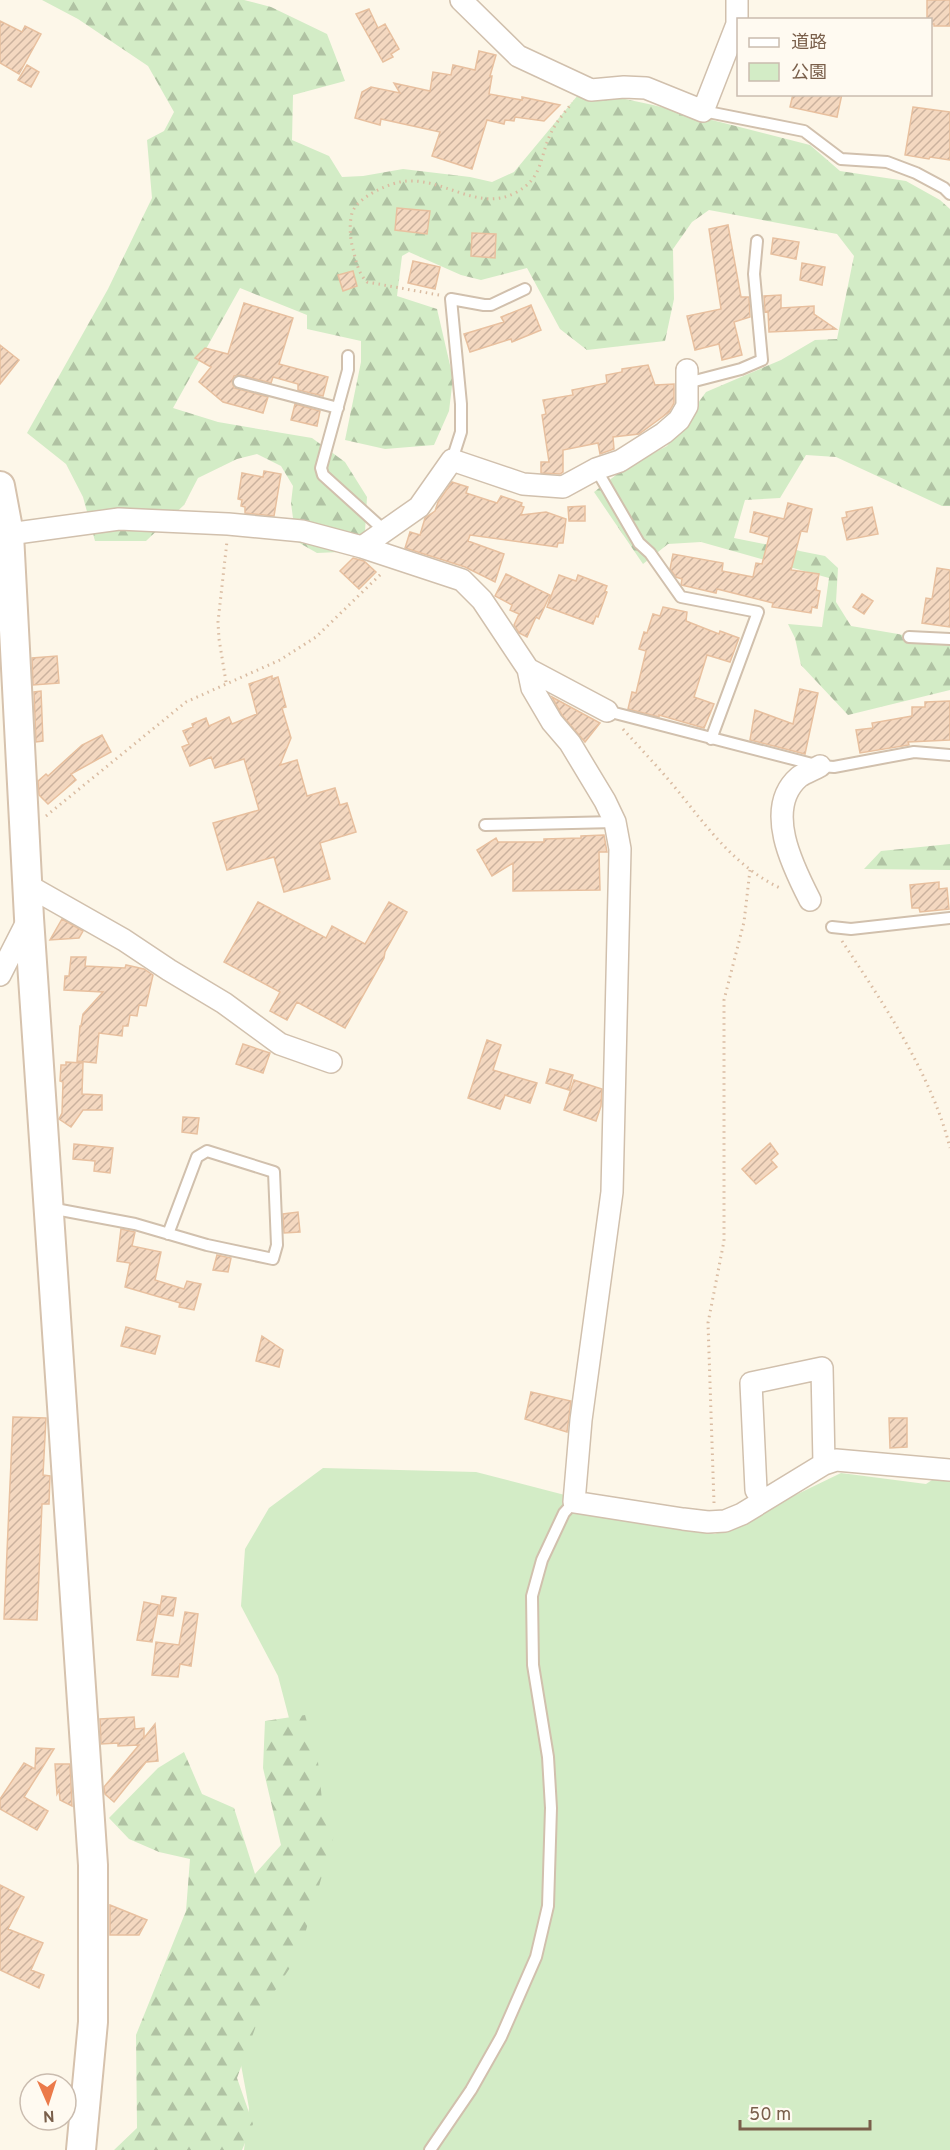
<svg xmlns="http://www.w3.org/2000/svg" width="950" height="2150" font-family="Overpass,'Noto Sans JP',sans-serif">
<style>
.green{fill:#d3ecc6}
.forest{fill:url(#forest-firs)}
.building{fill:url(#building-hatch);stroke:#e8c09f;stroke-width:1.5}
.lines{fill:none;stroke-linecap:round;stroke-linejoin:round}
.lane-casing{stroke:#d1c0ad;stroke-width:14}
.street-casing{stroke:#d1c0ad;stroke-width:24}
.secondary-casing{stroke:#d6c2ad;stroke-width:32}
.path{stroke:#dabca2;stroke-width:3;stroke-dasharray:1.5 4.5;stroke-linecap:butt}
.lane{stroke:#fff;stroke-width:10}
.street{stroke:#fff;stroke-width:21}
.secondary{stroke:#fff;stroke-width:28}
</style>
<defs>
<pattern id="forest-firs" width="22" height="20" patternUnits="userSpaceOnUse" patternTransform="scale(1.5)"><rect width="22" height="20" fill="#d3ecc6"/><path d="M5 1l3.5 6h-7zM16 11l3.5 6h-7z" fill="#b0c2a3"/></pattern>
<pattern id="building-hatch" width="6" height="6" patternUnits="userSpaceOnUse" patternTransform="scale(1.5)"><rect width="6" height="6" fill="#f4d8c0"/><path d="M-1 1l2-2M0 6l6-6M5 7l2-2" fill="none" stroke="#cbb29e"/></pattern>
</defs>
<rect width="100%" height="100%" fill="#fdf7e9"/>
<path class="green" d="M323,1468L476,1472L715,1534L841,1473L926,1484L950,1468V2150H244L249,2108L236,2038L312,1806L278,1676L241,1606L245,1549L269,1508Z"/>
<path class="forest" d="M42,0H244L271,7L327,34L345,81L293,95L292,140L329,156L342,177L363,176L403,169L470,177L492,182L514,172L578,95L625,99L653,105L810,145L840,171L906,181L940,200L950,209V506H942L836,457L806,455L780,498L745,500L734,538L825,556L838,568L836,602L851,626L898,634L950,646V690L848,715L801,665L795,638L788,624L822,627L829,578L701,542L668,544L643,564L594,492L625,468L667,446L706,392L781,360L815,340L837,339L854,256L837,234L709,210L692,222L673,249L674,299L665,341L587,350L560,329L527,268L481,280L461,275L409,252L402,256L397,296L437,309L453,378L449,411L434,445L385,449L345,440L361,362V341L307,329V315L240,288L173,408L218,422L312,438L345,462L367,497L365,532L339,552L317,553L296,541L291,503L293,486L281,466L257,454L237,459L198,478L184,505L146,541H95L83,497L66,464L27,433L108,289L152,198L147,140L164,131L174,112L148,66L78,19Z
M950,844V870L864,869L881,851Z
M305,1715L318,1762L322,1800L337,1825L299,1954L261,2012L237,2078L253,2124L242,2150H114L137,2128L136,2035L186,1911L190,1859L159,1852L129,1839L109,1818L158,1768L184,1752L202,1794L234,1808L255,1874L281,1845L263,1768L265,1721Z"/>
<path class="building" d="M927,0H950V26H934V24H930V20H927Z
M369,9L378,28L385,24L399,49L391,54L393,57L383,62L356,14Z
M0,21L22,32L25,26L41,34L19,74L0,63Z
M479,51L496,55L490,76H492L489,94L522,100V97L560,105L544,121L515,117L514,121L505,120L504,124L487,120L472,169L432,156L440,132L381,119L380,125L355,118L362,92L371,87L400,93L394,83L430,91L433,72L451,75L453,65L475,70Z
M27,65L39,72L31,87L18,80Z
M793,94H842L837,117L790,107Z
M913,107L950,112V160L930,157L929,159L905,155Z
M397,208L430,211L427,234L395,230Z
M728,225L741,297H749L750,317L734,322L742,355L722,360L719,344L695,350L687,316L721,309L709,229Z
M472,233L496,234L495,258L471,256Z
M773,238L799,242L796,259L771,254Z
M413,261L440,267L435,289L408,283Z
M802,263L825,267L822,285L800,280Z
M353,271L357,286L343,291L338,275Z
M781,295V308L814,306V314L836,329L769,332L768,311L765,312L764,296Z
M244,303L293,318L279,364L328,377L323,396L298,390V384L273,377L271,383L241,375L234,376L232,381L234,388L268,397L263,413L223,402L199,382L211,367L195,358L205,348L228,354Z
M531,305L541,330L512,342L511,339L470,352L464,334L504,322L501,317Z
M0,345L19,360L0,384Z
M648,365L655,385L674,384V403L669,412L639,434L613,437L614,449L600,454L598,443L563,450V472L560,474L541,473V462H549L542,415L546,414L543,400L573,395L572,390L607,383L606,375L622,372V369Z
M295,404L320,411L317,426L291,420Z
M264,471L281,474L274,516L245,513V507L241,506L242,500L238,499L242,473L263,477Z
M452,482L468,487L466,493L497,503L501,496L522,503L521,506L524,507L521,515L546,512L566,519L563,543H558L557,547L470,535L468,541L504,554L495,582L465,567L405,548L410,532L420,535L425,518L435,511L438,502Z
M788,503L812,509L807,532L801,531L791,570L819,574L816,590L820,591L817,608L812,607L811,613L772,607L773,603L717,589L716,593L681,585L682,579L676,577L670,569L673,554L723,563L722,571L753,577L756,563L762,564L769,537L750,532L754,512L784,519Z
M585,506V521H569L568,507Z
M872,507L878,534L847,540L842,518L847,517L846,512Z
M353,558L364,561L376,572L359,589L340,571Z
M937,568L950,570V627L922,623L926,598L932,599Z
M506,574L550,595L539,619L536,617L527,637L519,633L514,625L519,614L510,610L512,605L495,596Z
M559,575L576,581L578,575L607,586L605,591L607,592L598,617L596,616L593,624L547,607Z
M862,594L873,601L864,614L853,607Z
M663,607L687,612L686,621L719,634L720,631L739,638L730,662L707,655L694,697L714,704L704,728L659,715V717L628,709L632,692L636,693L646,651L639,649L644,632L647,633L653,614L660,616Z
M57,656L59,683L33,685L32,658Z
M272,676V679L278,677L286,707L282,708L291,738L280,765L297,760L307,796L335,788L340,805L347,803L356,832L320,843L330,879L284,892L274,857L227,870L213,823L259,810L244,759L215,768L211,757L190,766L182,747L189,744L183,731L193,727L192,724L206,718L209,726L229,717L232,724L257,714L249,684Z
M800,689L818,693L805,754L750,740L755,710L793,724Z
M41,691L43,741L36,742L34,692Z
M552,697L600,723L585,742L562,715Z
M950,701V740L908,742L909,745L860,753L856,730L873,728L872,723L912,716V707H925V702Z
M102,735L111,752L71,774L76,780L48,804L39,795L38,781L46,774L48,776L82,745Z
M604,835L607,852H599L600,890L513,891V863L492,876L477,850L496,838L498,842H544V839L581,838V836Z
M939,882V889L947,888L949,909L920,912L919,908H912L910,885Z
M258,902L326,938L332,926L365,944L389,902L407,912L385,952L384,958L345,1028L297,1002L287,1020L270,1011L280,992L224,962Z
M62,919L83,931L79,938L50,940Z
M71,957H86L85,966L125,968L126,965L144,969L153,975L146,1006L139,1005L137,1016L130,1015L128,1026H123L122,1036L99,1033L96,1063L77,1061L80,1026H81L83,1014L103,992L64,990L65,976H69Z
M487,1040L501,1045L493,1070L537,1083L530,1103L505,1095L500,1109L468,1098Z
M243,1044L270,1053L263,1073L236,1064Z
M66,1062L83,1063L82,1094L102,1095V1110H83L71,1127L59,1119L62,1113L63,1082L60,1081L61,1065H66Z
M550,1069L573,1075L569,1090L546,1083Z
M574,1080L602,1089L601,1106L596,1121L564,1110Z
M183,1117L199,1118L197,1134L182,1132Z
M770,1143L778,1154L771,1160L777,1167L756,1184L742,1169Z
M74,1144L113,1148L110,1173L94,1171L95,1161L73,1159Z
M298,1212L300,1232L284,1233L283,1214Z
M121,1229L135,1232L132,1246L161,1252L155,1280L184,1289L187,1281L201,1284L194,1310L179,1307L180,1303L125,1287L130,1263L117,1261Z
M217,1255L231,1258L228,1272L213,1270Z
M126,1327L160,1336L155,1354L121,1346Z
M262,1336L283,1350L279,1367L256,1361Z
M531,1392L571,1401L567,1432L525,1419Z
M13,1417L46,1418L43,1475L50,1476L49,1504H42L37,1620L4,1619Z
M889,1418H907V1447L890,1448Z
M162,1596L176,1598L173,1616L159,1614Z
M144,1602L159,1605L152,1642L137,1640Z
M185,1612L198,1614L191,1666L180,1664L178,1677L152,1675L156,1642L179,1645Z
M134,1717L135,1729L144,1728V1738L155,1724L158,1761L146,1762L114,1802L105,1794L104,1787L139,1745L118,1746V1743L101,1744L100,1719Z
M36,1748L54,1749L24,1797L48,1811L37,1830L0,1809V1799L24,1763L35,1769Z
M55,1764H70L72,1806L60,1800L59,1790L57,1794Z
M0,1885L24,1897L8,1929L43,1943L31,1970L44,1975L39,1988L0,1970Z
M110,1905L147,1920L139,1935H110Z"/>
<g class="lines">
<g class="lane-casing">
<path id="lane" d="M703,111L804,131L841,159L887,162L916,173L944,188L950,194
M348,356V370L321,468L323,475L385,531
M239,382L338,408
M687,383L741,369L762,360L754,274L757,241
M452,460L461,432V404L451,299L484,305H491L525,289
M596,469L639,543L650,553L681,597L758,612L711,739
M909,637L950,639
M607,711L820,766L834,767L914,752L950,755
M485,825L615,822
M832,927L851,929L950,918
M50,1208L135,1224L207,1245L273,1259L277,1245L274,1172L207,1151L197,1157L168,1234
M430,2150L471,2090L501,2037L536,1957L548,1906L551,1808L548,1757L533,1665L532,1596L542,1560L564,1513L574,1502"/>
</g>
<g class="street-casing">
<path id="street" d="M461,0L518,56L591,90L624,87L646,88L703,111L737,24V0
M9,534L119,519L228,524L302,531L362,547L462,580L482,600L528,669L532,688L552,722L570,743L605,801L615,822L620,849L612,1192L581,1420L574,1502L683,1519L708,1522L725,1521L742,1514L824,1464L836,1460L950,1470
M362,547L419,507L452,460L523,484L563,487L596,469L620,461L664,433L679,420L687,406V370
M528,669L607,711
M27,885L124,940L169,970L224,1003L280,1044L331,1062
M810,900C793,867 763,808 799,777C804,773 813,770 820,766
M0,975L29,918
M763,1501L756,1490L751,1383L822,1368L824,1464"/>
</g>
<g class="secondary-casing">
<path id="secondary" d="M0,486L9,534L29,918L93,1865V2022L81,2150"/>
</g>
<path class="path" d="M439,295L367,282C358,273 356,261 353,249C350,238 349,225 352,213C357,198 385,185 400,182C440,174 476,213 515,193C544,178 539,157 551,133C556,122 565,112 572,103
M226,682L219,639L218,622L227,541
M623,729C640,748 657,766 673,785C706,825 733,866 782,889
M46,816L186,702L280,660L316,637L383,572
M842,941C883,1003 932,1075 950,1148
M714,1503L708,1323L724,1241V1000L744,922L750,870"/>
<use href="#lane" class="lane"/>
<use href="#street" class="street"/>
<use href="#secondary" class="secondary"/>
</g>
<rect x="737" y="18" width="195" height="78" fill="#fffaf1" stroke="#cabcaf" stroke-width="1.5"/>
<rect x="749" y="38" width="30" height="9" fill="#ffffff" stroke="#cabcaf" stroke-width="1.5"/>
<text x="791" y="48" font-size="18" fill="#7a5f4b">道路</text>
<rect x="749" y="63" width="30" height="18" fill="#d3ecc6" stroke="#cabcaf" stroke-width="1.5"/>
<text x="791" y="78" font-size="18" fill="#7a5f4b">公園</text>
<g transform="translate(48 2102) rotate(177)"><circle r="28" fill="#fffaf1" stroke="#cabcaf" stroke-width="1.5"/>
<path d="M0-4.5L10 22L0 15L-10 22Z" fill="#eb7a4a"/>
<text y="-9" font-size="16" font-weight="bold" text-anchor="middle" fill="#7a5f4b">N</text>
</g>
<path d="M740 2120v9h130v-9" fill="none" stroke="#7a5f4b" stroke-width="3"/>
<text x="749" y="2120" font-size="18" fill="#7a5f4b" stroke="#fffaf1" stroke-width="4.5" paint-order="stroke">50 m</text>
</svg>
